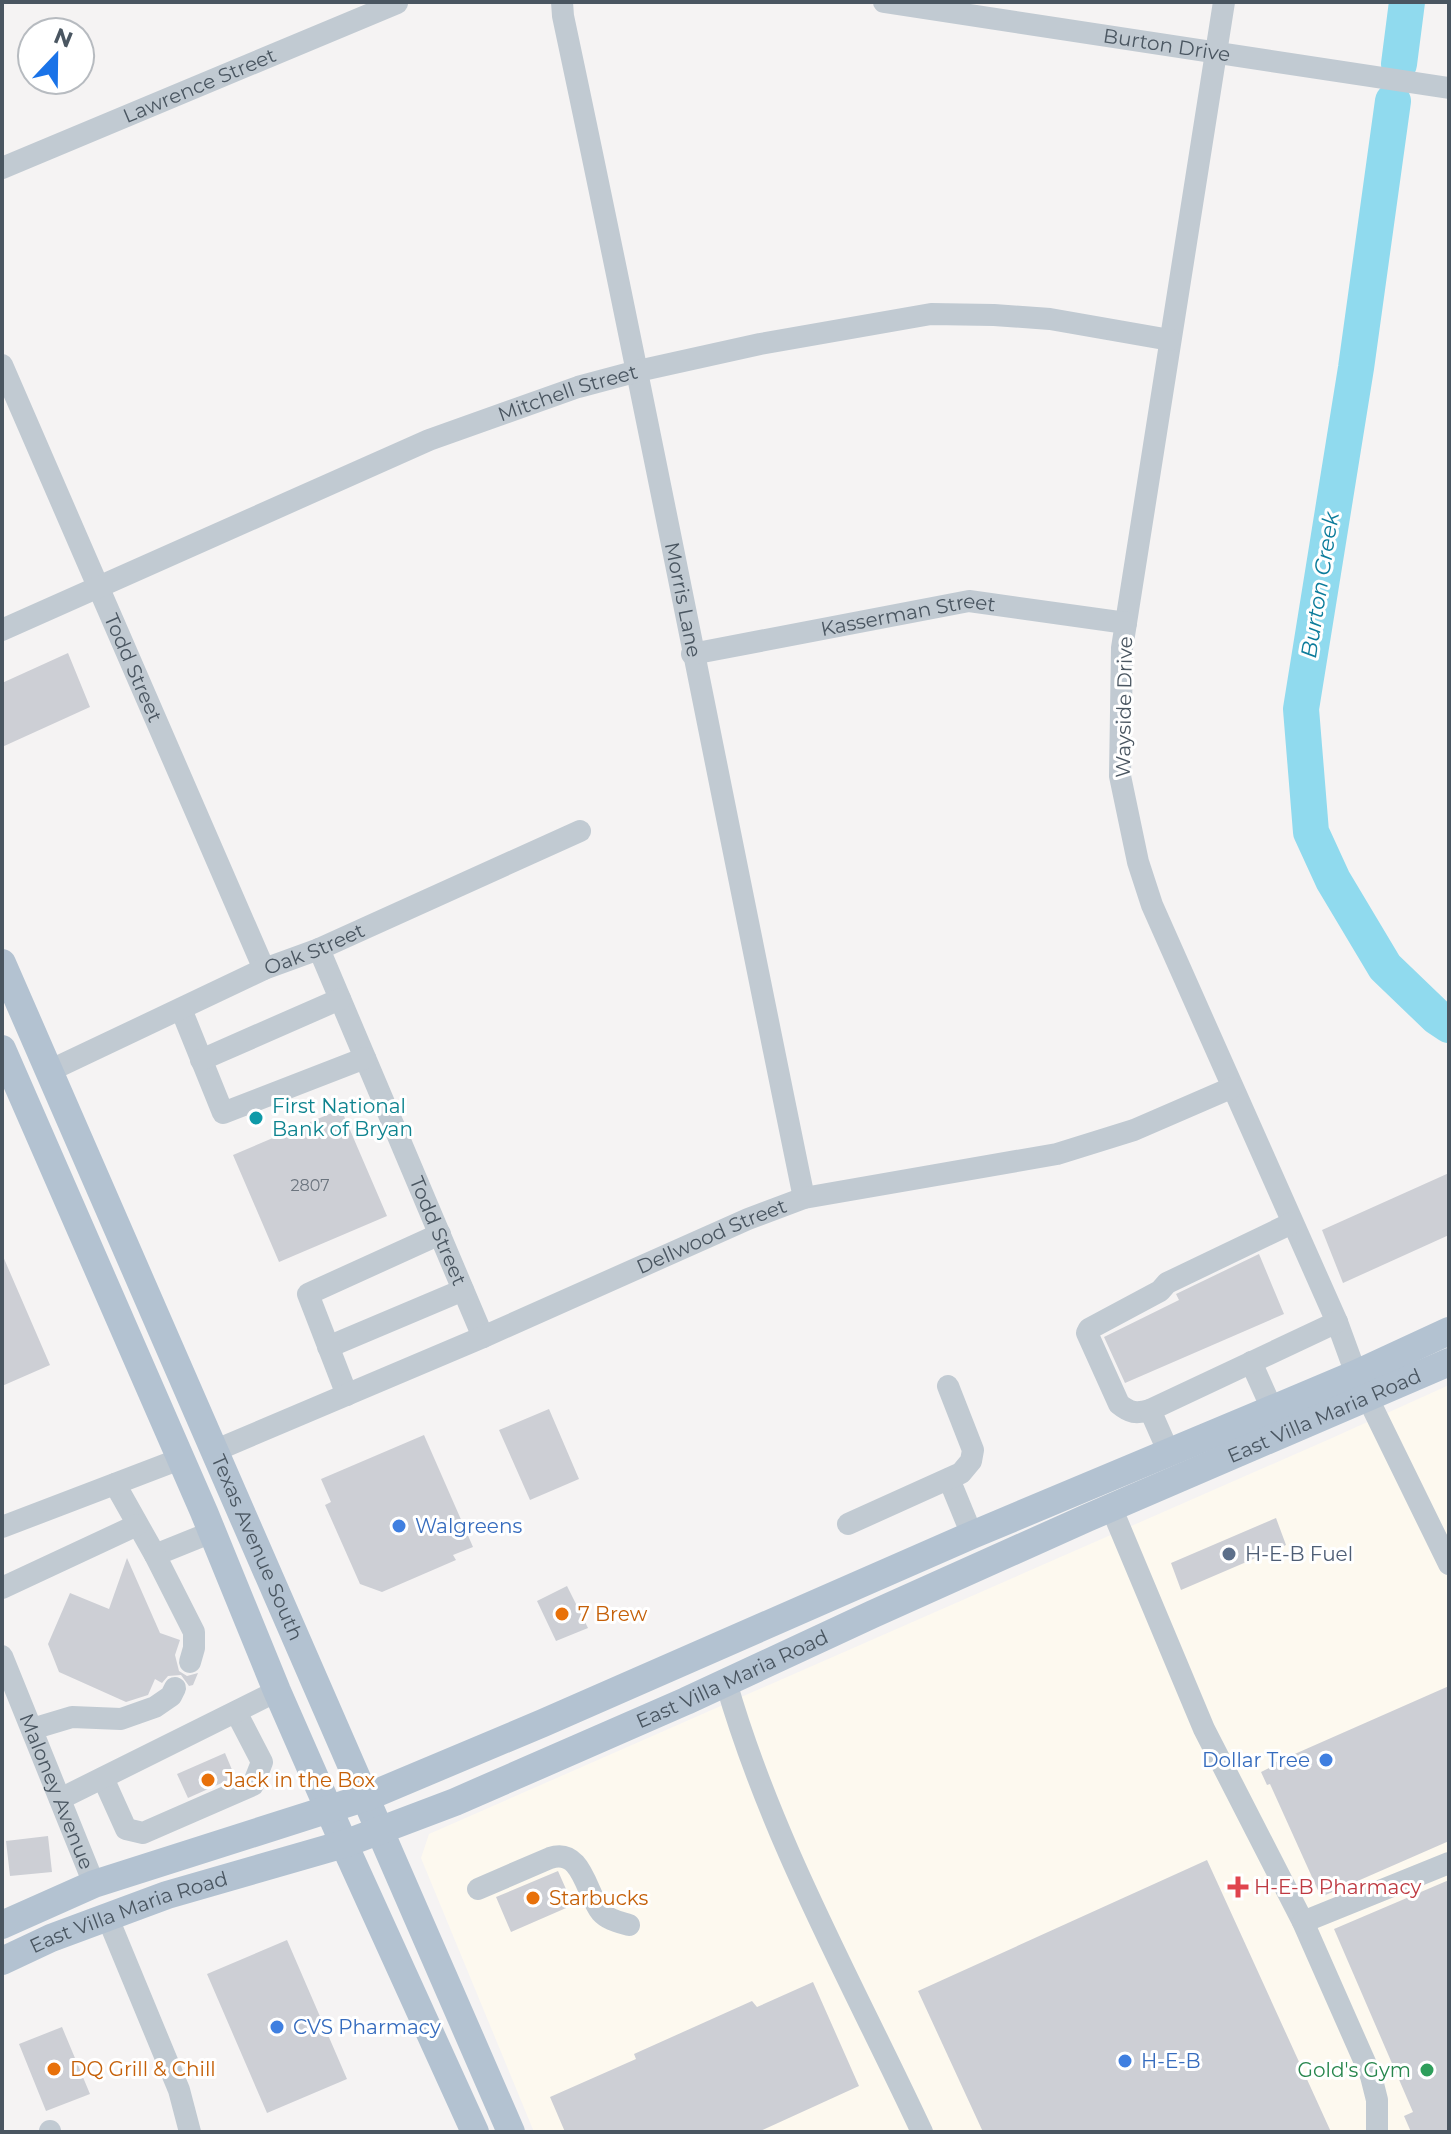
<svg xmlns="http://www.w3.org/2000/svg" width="1451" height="2134" font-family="Montserrat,sans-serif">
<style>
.commercial{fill:#fdf9ef}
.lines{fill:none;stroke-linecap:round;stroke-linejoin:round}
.river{stroke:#90daee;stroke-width:36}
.building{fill:#cdcfd5}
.minor{stroke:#c1cad2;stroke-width:22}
.major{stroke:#b3c2d1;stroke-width:28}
.culture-dot{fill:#0f9aa8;stroke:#fff;stroke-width:3}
.shop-dot{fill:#3f7fe0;stroke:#fff;stroke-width:3}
.service-dot{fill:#5c6f8a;stroke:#fff;stroke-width:3}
.food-dot{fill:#e8710a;stroke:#fff;stroke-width:3}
.health-dot{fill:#e0444e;stroke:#fff;stroke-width:3}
.leisure-dot{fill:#2e9e5b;stroke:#fff;stroke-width:3}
.labels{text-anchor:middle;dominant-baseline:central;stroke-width:6;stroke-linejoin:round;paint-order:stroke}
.number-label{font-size:16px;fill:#6b747e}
.street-label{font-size:20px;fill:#4a5661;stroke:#fff}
.culture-label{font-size:20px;fill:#0d838f;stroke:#fff;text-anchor:start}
.shop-label{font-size:20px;fill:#366cbe;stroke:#fff;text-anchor:start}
.service-label{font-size:20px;fill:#4e5e75;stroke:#fff;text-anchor:start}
.food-label{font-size:20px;fill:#c56008;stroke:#fff;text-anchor:start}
.health-label{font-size:20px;fill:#be3a42;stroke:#fff;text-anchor:start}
.leisure-label{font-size:20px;fill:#27864d;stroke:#fff;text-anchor:end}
.water-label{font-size:22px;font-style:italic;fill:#0c7c9b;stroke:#fff}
</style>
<rect width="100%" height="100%" fill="#f5f3f3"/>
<path class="commercial" d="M1449,1385V2132H534L421,1858L429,1834L1332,1438Z"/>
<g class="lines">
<path class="river" d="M1399,64L1407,2
M1393,101L1356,368L1301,709L1311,832L1333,880L1385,967L1437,1017L1449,1025"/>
</g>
<path class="building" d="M68,653L90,707L2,747V683Z
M341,1109L387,1216L279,1262L233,1155Z
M1449,1173V1235L1343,1283L1322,1230Z
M2,1254L50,1365L2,1386Z
M1259,1254L1284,1314L1125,1383L1104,1337L1179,1300L1176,1294Z
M549,1409L579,1479L530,1500L499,1430Z
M424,1435L473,1547L453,1555L456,1560L382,1592L360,1584L325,1505L331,1502L321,1479Z
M1276,1518L1286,1545L1181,1590L1171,1563Z
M127,1558L160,1633L180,1640L175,1655L179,1671L187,1676L198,1673L193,1685L189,1686L181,1675L168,1676L162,1683L155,1679L148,1695L126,1702L59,1672L48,1644L70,1593L109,1609Z
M567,1586L588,1628L556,1641L537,1601Z
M1449,1686V1841L1321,1897L1270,1784L1267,1785L1261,1772L1273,1766L1272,1764Z
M225,1753L235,1777L188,1798L177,1774Z
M48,1836L52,1872L10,1876L6,1841Z
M1207,1860L1331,2132H983L918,1991Z
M558,1871L573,1905L511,1932L496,1897Z
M1449,1880V2132H1411L1404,2116L1413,2112L1334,1929Z
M287,1940L347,2079L267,2113L207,1974Z
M813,1982L859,2086L758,2132H565L550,2097L636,2059L634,2054L752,2001L757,2007Z
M62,2027L90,2094L46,2111L19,2044Z"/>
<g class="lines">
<g class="minor">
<path id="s1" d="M562,2L563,16C647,409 723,804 804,1198"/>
<path id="s2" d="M884,2L1449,88"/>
<path d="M1224,2L1122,648L1120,776L1138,862L1152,905L1337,1322L1356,1374L1449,1564"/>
<path id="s3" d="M2,168L397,3"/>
<path id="s4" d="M2,365L264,969"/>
<path id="s5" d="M2,630L429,440L578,387L638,371L760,344L931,314L994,315L1050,319L1170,340"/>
<path id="s6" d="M692,654L969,601L1126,623"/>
<path id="s7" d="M319,949L483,1337"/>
<path d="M181,1009L223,1113L365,1058"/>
<path d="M201,1060L340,999"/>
<path id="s8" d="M49,1071L264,969L319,949L580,831"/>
<path d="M328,1347L463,1290"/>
<path d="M1251,1362L1272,1409"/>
<path d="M347,1395L308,1294L440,1234"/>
<path d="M1150,1410C1136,1414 1130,1413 1119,1404L1087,1333L1089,1329L1160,1291L1167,1283L1292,1223"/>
<path id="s9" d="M214,1451L483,1337L748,1219L804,1198L1057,1154L1134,1130L1231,1088"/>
<path d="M1169,1453L1150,1410L1337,1322"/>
<path d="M949,1479L972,1535"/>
<path d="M115,1484L155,1555L212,1532"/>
<path d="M1111,1507L1204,1729L1303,1922L1371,2076L1377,2100V2132"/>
<path d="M848,1524L961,1473L971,1461L973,1450L948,1386"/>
<path d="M2,1527L180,1459"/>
<path d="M155,1555L194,1632V1648L190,1662"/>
<path d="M2,1588L137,1525"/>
<path id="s10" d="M2,1656L94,1884"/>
<path d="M726,1682C771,1839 853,1984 922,2132"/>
<path d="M32,1729L72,1717L121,1719L155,1707L171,1696L175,1688"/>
<path d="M103,1778L126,1829L143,1833L253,1785L262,1762L236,1712"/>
<path d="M60,1799L277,1691"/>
<path d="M478,1889L550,1858C582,1847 586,1893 601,1912C608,1920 619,1922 629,1925"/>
<path d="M107,1916L179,2090L190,2132"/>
<path d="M1303,1922L1449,1863"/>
<path d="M50,2131V2132"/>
</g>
<g class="major">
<path id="s11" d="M2,963C173,1352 342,1742 511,2132"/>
<path d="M2,1049L204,1512L277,1691L344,1844L475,2132"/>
<path d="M2,1925L94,1884L367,1797L543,1723L972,1535L1356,1374L1449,1331"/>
<path id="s12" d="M2,1961L51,1938L167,1895L344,1844L455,1802L686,1701L873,1614L1087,1518L1449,1362"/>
</g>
</g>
<circle class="culture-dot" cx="256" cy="1118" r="8"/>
<g class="shop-dot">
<circle cx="399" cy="1526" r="8"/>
<circle cx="1326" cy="1760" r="8"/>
<circle cx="277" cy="2027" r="8"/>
<circle cx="1125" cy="2061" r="8"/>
</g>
<circle class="service-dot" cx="1229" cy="1554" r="8"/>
<g class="food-dot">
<circle cx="562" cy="1614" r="8"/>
<circle cx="208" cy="1780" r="8"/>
<circle cx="533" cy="1898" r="8"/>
<circle cx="54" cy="2069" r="8"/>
</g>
<path class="health-dot" d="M1234 1875h8v8h8v8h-8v8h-8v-8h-8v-8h8z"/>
<circle class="leisure-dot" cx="1427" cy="2070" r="8"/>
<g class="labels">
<g class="number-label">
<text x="310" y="1185">2807</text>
</g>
<g class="street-label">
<text stroke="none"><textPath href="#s2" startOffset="286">Burton Drive</textPath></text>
<text stroke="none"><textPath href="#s3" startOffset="214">Lawrence Street</textPath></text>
<text stroke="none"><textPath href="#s5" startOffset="614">Mitchell Street</textPath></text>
<text stroke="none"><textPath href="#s1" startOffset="610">Morris Lane</textPath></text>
<text stroke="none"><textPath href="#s6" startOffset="220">Kasserman Street</textPath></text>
<text stroke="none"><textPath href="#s4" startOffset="330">Todd Street</textPath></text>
<text transform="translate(1124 707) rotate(-89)">Wayside Drive</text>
<text stroke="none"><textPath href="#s8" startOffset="292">Oak Street</textPath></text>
<text stroke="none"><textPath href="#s7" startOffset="306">Todd Street</textPath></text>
<text stroke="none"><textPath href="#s9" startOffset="542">Dellwood Street</textPath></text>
<text stroke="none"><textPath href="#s12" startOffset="1432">East Villa Maria Road</textPath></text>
<text stroke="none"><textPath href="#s11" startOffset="638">Texas Avenue South</textPath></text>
<text stroke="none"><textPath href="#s12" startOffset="784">East Villa Maria Road</textPath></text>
<text stroke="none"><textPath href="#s10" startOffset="146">Maloney Avenue</textPath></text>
<text stroke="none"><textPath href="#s12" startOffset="136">East Villa Maria Road</textPath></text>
</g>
<g class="culture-label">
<text x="272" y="1106">First National<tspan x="272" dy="23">Bank of Bryan</tspan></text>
</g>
<g class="shop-label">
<text x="415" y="1526">Walgreens</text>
<text x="1310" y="1760" text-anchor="end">Dollar Tree</text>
<text x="293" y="2027">CVS Pharmacy</text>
<text x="1141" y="2061">H-E-B</text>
</g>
<g class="service-label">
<text x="1245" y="1554">H-E-B Fuel</text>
</g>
<g class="food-label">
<text x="578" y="1614">7 Brew</text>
<text x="224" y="1780">Jack in the Box</text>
<text x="549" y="1898">Starbucks</text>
<text x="70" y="2069">DQ Grill &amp; Chill</text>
</g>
<g class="health-label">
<text x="1254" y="1887">H-E-B Pharmacy</text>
</g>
<g class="leisure-label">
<text x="1411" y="2070">Gold's Gym</text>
</g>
<g class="water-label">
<text transform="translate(1320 585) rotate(-81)">Burton Creek</text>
</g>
</g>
<rect width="1451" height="2134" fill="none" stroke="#4a5661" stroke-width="8"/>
<g transform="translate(56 56) rotate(22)"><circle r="38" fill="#ffffff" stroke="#b7bbc0" stroke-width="2"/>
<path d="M0-6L14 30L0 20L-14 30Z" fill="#1a73e8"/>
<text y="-12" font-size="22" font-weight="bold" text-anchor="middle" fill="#4a5661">N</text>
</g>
</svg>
